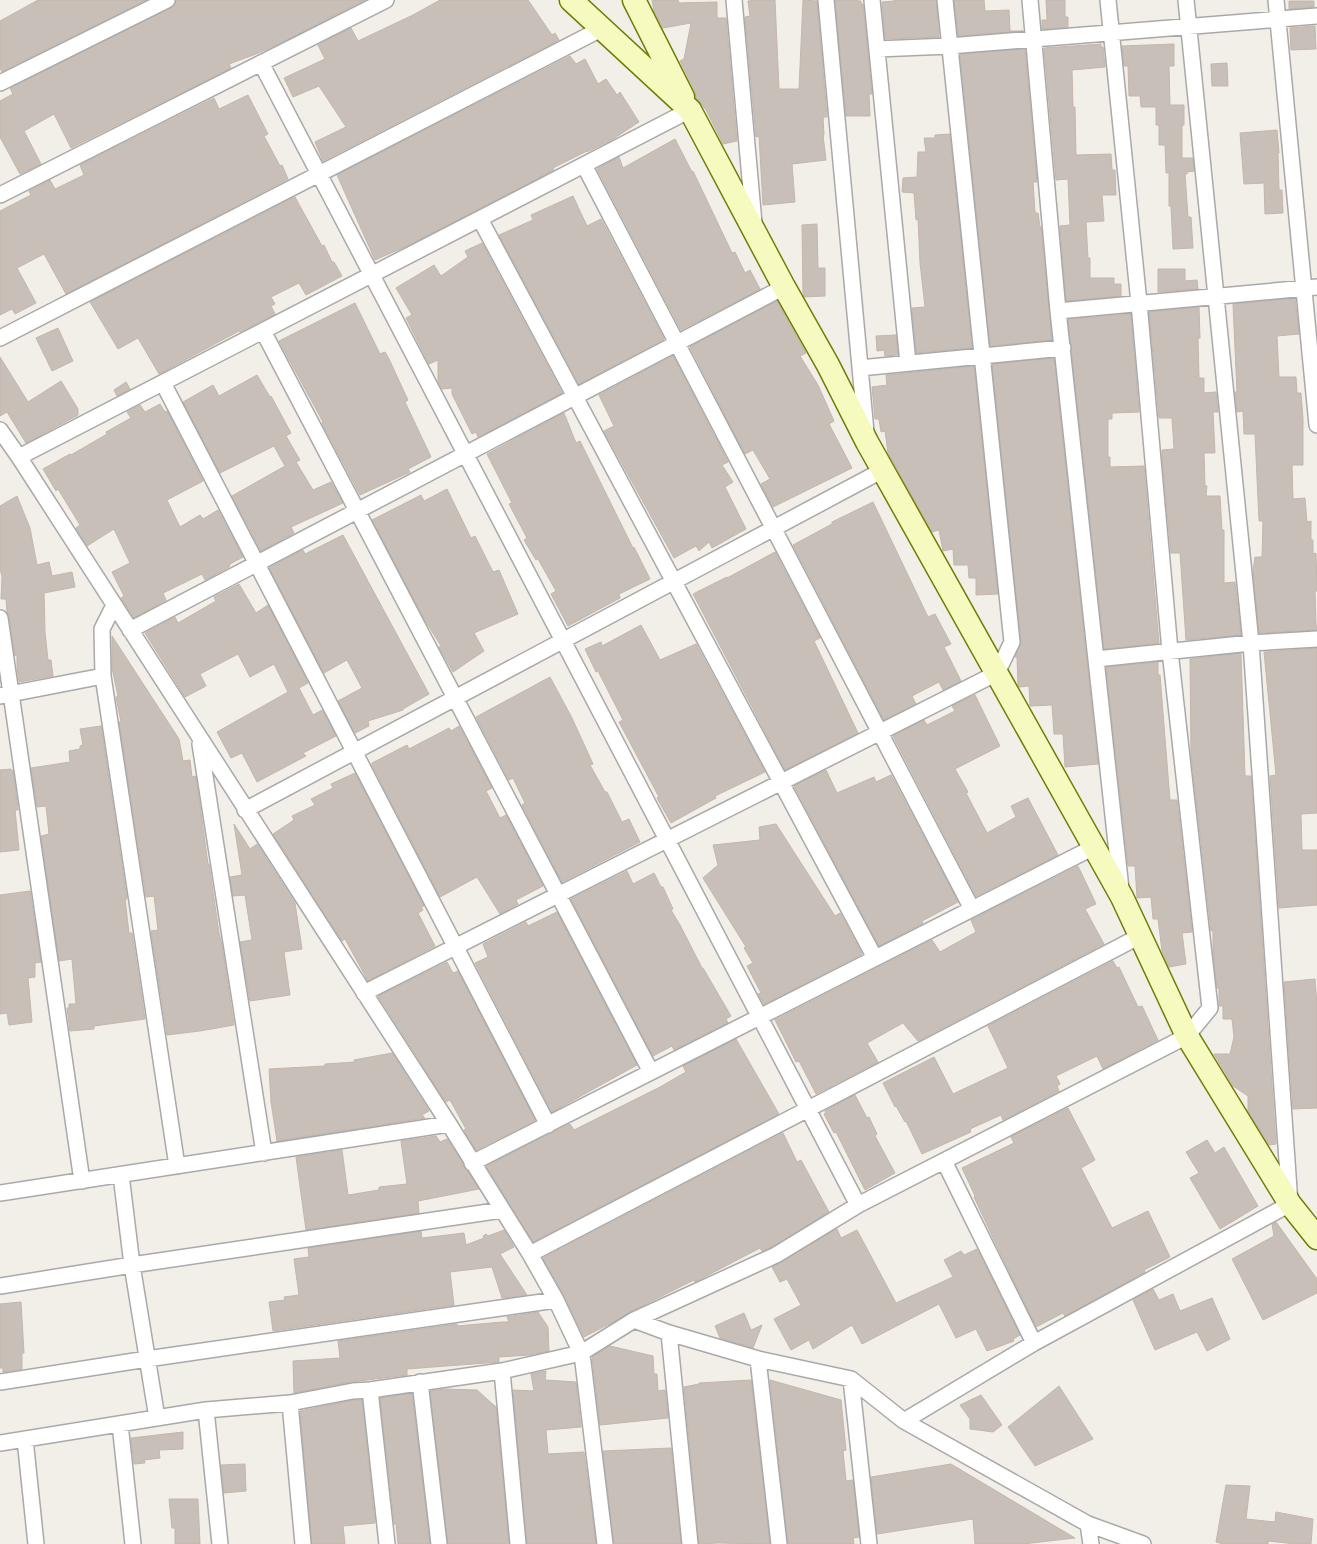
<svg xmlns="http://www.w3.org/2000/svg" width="1317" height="1544" font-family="'Asap Condensed',sans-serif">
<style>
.building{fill:#c7bfb8;stroke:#c4b6ab}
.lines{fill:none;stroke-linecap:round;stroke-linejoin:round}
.minor-casing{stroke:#a9a9a9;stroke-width:18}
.secondary-casing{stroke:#707d05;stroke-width:25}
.minor{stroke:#fff;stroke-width:15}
.secondary{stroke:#f7fabf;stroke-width:22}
</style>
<rect width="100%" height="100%" fill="#f2efe9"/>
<path class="building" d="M38,0H146L2,72L0,68V21Z
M176,0H365L283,42L256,54L229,64L231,68L71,148L54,114L24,131L41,164L20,174L0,137V101L13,94L10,88L171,8L175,5Z
M440,0H528L552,35L555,33L559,40L323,161L315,142L346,127L319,86L293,97L284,78L325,59L318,45L351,28L358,41L413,15Z
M652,0H678L679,3L717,2V18H726L737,141L723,144L706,110L696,98L695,91L680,61L684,59L691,23L663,28L654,11Z
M759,0H775L779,89H799L803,0L817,1L827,117H823L824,135H823L826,160L792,164L795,202L763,205L759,136L756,137L745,17L750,16L748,1Z
M835,0H858V1H861V4H863L872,94H869L870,116H846Z
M894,0H936L939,37L885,39L882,2L894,1Z
M954,0H984L985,11L1009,10L1010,31H1023L958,36Z
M1046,0H1065V17H1068V27L1042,29V20H1047Z
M1289,1H1314V7L1289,9Z
M1315,26L1316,49L1291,50L1290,28Z
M1101,44V47H1103L1105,67L1072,70L1073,107H1075L1076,155L1111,154L1112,170H1115L1116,195H1102L1104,221L1086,222L1088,258H1090V278H1114V284H1121V296L1066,301L1060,226L1070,225L1068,179L1056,180L1044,48Z
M1174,44V66H1169L1170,105H1184V125H1182V158H1193L1194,171L1187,172V174H1185L1188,217H1191L1193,248L1173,249L1171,206H1169V173H1166L1165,145H1159V125H1156V107H1141L1140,96H1129L1128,66H1124L1122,46Z
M1025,49L1037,182H1033L1035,213H1038L1040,227H1041L1052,340L990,346L960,54Z
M570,56L576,64L585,59L598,84L606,79L617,95L620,92L639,122L613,139L587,152V151L553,168L554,170L407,246L375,260L337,175Z
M1227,63L1228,86H1212L1211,64Z
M248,95L268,134L264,136L280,166L282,165L288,179L66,294L44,254L17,268L36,303L15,314L12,309L0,315V211L31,195L29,191L50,180L55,189L84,175L80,165L214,98L219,109Z
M1277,130L1279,153H1278L1279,190H1282L1283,213L1265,214L1264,183L1244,184L1240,133Z
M950,134L972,348L916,353L912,308L925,307L920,263L918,219L916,220L914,193L902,192L903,178L917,177L918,152H926L924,138H935V135Z
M675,139L692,172L693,171L732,253L735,252L745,273L750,270L760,289L681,330L597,169L619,157L623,168Z
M573,196L587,226L601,219L664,339L579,384L499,235L533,220L531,215Z
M295,197L322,246L324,245L332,262H334L342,276L306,295L299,283L271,297L275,304L271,306L275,314L240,332L239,331L159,374L138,338L118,349L90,302Z
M817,224L818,268H825V296L804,297L803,293L802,225Z
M482,243L562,393L478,437L476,432L472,434L452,394V388L442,389L438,381V360L429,364L406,318L412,315L396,288L434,265L441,276L468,257L465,251Z
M1158,269H1185V281L1197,280L1198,289L1158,292Z
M1295,298L1299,334L1277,336L1279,377H1296L1297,393H1301L1303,419V465H1292L1293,499L1305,498L1307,522L1311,521V540H1313V554L1316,553L1317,591H1315L1316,626H1317V630L1259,633L1253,571L1255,557H1262L1263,521H1259L1255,434H1244L1243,411L1237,412L1235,392H1237L1233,304Z
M777,301L806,353L800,356L818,385L834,421L829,424L852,468L773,507L761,484L770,479L753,450L745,454L690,347Z
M355,303L380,354L385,352L389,359L408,400L405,402L431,457L408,469L410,472L360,495L322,423L323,422L279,341Z
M1199,307L1200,338H1198L1199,378H1204V393L1216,392L1218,412H1213L1215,453H1204L1205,486H1207L1206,496H1220L1222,530H1224V583L1235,582L1241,635L1186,640L1180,553H1171L1162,458V450L1174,449L1172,418H1159L1149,312Z
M1131,314L1139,412L1112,413V419H1108V457H1110V467L1144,466L1159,643L1104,649L1068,319Z
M58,328L73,361L52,371L36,338Z
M896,335L898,355L885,356L884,350L877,351L876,336Z
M673,356L728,462L722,465L733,482L725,487L746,529L712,548L709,542L699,551L696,546L674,558L604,431L614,426L599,395Z
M0,357L28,402L61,381L78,409V415L26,443L7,412L0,416Z
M1054,358L1098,764L1065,767L1063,734H1054L1052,705L1030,706L1029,686L1019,687L1018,685L1017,657H1015L1021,641L992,364Z
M974,366L998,594L976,595V578H969L968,565H954L953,549L943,551L939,530L932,532L888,453L885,431L881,432L879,419H875L872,387L887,385L886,375Z
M257,375L270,397L271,396L291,433L286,436L300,460L296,462L313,490L331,482L343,503L291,527L294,533L261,551L232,496L285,466L274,446L220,473L183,402L213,385L219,396Z
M126,382L130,389L117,396L114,390Z
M160,404L165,412L167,411L203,481L167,500L180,527L200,515L203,519L218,510L243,557L230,564L229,567L205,580L202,574L163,593L166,600L134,618L121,598L124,596L112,572L130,563L114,529L87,546L76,528L80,525L58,489L56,491L43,469L70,454L71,455L107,434L106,432L131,418L127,412L140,405L145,412Z
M564,413L576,443L580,441L633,548L634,547L650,579L619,594L620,598L568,626L551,594L556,591L538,559L536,560L524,540L527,538L509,504L512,503L487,454Z
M447,489L471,538L475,536L493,572L499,570L518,614L474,633L484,651L453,672L439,647L441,646L423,617L372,520L421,495L424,501Z
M17,496L30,528L37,565L49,562L52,576L72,572L75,587L44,593L45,632L48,660H51L53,676L19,682L17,667V655L15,656L9,617L7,612L6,599H1L2,577L0,568V506Z
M873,502L928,617L935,614L951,644L944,647L961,681L943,690L939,682L912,696L916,704L884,720L793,545L832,524V522Z
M343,535L429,694L403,709V710L368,721L369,726L355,733L338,701L362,688L347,660L324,673L269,568L303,550L305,554Z
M775,552L820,638L814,641L858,733L785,770L693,594L727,577V578Z
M239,584L256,613L268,605L308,683L299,688L313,715L322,710L336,736L303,753L306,756L257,782L242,753L231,758L217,732L288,692L274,664L250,677L238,654L200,674L206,686L185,697L145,633L175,617L178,623L216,601L214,597Z
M641,625L660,660L696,644L765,772L715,796L716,798L671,823L657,798L659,797L619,722L623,720L598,671L596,672L585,649L601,642L602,646Z
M112,636L179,739L183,761L190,760L192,777L196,776L208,864H209L219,933L222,945L234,1025L200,1031L167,1035L151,931L158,930L154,896L146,897L119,722H121L116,697L118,696L112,668Z
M1317,648V813L1301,814L1302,850H1317V905L1279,908L1270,776L1276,775L1264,652Z
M1241,653L1245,776H1251L1276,1144L1269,1145L1248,1111V1096L1233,1086L1214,1054H1230L1234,1037L1232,1019H1223V1006H1219V988H1217L1213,953V931H1211L1191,754L1190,659Z
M1158,662V675H1160L1170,800H1177L1192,932L1182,933L1186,964L1169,967L1162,951L1158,919H1153L1151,897L1137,898L1135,866H1128L1106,667Z
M550,677L572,718L593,764L590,765L605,792H607L622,822L629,819L640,842L562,882L522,805L525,803L513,778L509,780L476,717Z
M975,695L1000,746L955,769L968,792L966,793L987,833L1016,817L1011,806L1028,798L1058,855L976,896L893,736L924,720L927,725L955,711L952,706Z
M101,726L127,899H125L129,933H132L145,1019L94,1026V1029L70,1031L67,1008H69V1004H76L72,959L59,961L41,836L49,834L46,806L37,807L31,768L70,762L69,751L80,749V746L83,745L80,729Z
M459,726L492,788L486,791L500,818L506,815L543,886L516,900L518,904L500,914L477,877L440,897L372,765V763L407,745L409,749L449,728L451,731Z
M11,769V771L13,770L18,810H15L19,850L0,852V770Z
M826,770L837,793L874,777L876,782L891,775L958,902L922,921L923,923L879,946L794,786Z
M355,773L424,906L421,907L423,910L418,913L435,946L368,981L345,939L342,941L273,834L294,820L292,816L315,805L311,799L333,788L331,784Z
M234,824L250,849L257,844L295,903L302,949L284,952L290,995L250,1001L240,942L252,940L245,895L233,896L230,877L242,875Z
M776,824L835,916L840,913L862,954L764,1004L758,994L761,993L747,966L753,963L744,948L746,947L703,878L718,865L713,845L760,840L759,827Z
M1078,866L1096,904L1085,909L1104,944L918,1041L903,1023L867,1043L878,1062L816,1094L799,1061L796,1062L775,1020L932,940L940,952L976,932L971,920Z
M627,871L633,884L654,873L661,887H663L673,909L671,910L680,925L702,968H703L731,1016L726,1019L728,1023L674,1050L672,1046L653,1056L571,899Z
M30,891L41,962L35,963V977L28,978L32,1022L9,1025L7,1013L0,1014V895Z
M557,912L637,1065L552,1112L475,963L488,957L483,944L526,922L528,926Z
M1113,961L1117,968L1119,967L1138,1007L1142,1006L1158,1040L1103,1069L1097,1056L1056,1076L1060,1084L1057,1086L1059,1091L1003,1120L1001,1115L970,1129L971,1132L922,1154L906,1121L905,1122L896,1106L895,1107L883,1083L934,1057L953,1094L1008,1068L988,1026Z
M447,962L453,973L458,971L535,1120L476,1150L464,1130L466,1129L450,1100L446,1102L378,996Z
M1315,979L1317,1005V1108L1293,1109L1284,982Z
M736,1039L779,1114L533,1242L486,1166L570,1124L574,1130L660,1087L686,1072L683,1066Z
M392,1053L429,1111L422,1115L425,1118L277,1141L271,1102L269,1069L325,1066V1064L355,1062L354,1060Z
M855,1095L867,1118L869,1117L877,1134L875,1136L895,1173L865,1190L836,1132L834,1133L824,1114L826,1113L825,1111Z
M1068,1108L1095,1160L1081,1168L1112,1228L1148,1211L1170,1257L1144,1270L1145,1272L1065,1316L1063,1313L1036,1327L995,1242L974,1197L975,1196L962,1168L1014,1143L1011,1137Z
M783,1133L797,1162L801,1160L829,1212L772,1247L762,1251L760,1248L695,1282L694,1280L630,1312L613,1322L584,1337L564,1295L543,1258Z
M436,1136L440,1142L447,1139L479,1189L418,1201L419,1213L306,1230L296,1157L342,1150L348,1195L379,1190V1187L407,1184L401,1141Z
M1207,1140L1215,1153L1224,1147L1258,1206L1220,1229L1190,1178L1199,1173L1186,1152Z
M1276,1222L1317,1279V1293L1263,1320L1232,1259L1274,1236L1272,1224Z
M837,1229L841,1238L857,1230L896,1303L953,1277L944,1260L961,1251L964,1255L977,1249L1020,1335L1013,1339L1014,1341L987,1351L976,1329L956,1338L939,1304L862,1344L852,1325L813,1349L809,1340L791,1350L774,1319L801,1305L787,1279L780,1282L772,1267Z
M504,1230L514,1247L500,1254L527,1295L502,1298L492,1267L450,1272L454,1305L273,1331L269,1302L285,1300L284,1297L299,1295L294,1259L309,1257L308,1248L421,1231L422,1238L464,1233L466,1245L484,1238L483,1236L486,1234L488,1236Z
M1153,1289L1159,1300L1173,1294L1180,1311L1212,1298L1230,1339L1207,1351L1197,1332L1155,1350L1133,1300Z
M21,1302L24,1353H22V1369L3,1372V1368H0V1304Z
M538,1312L548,1327L549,1351L529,1355L499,1357V1362L407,1369V1375L351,1382L294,1393L293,1361L340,1358L338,1341L457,1324V1326L502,1322H509L507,1317Z
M744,1313L751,1330L762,1325L753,1348L720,1338L715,1326Z
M610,1346L653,1356L654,1374H657L658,1391L665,1390L668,1418L600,1425L592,1357Z
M546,1371L545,1380L576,1382L581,1427L546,1430L548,1454L584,1452L596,1544H527L513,1390L534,1391L531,1374Z
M751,1380L770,1544L718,1543L699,1544L684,1387L699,1384V1383Z
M770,1380L841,1400L846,1450L843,1451L846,1481L853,1480L859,1537L853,1538L854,1544H788Z
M1059,1386L1093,1439L1035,1466L1008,1427Z
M444,1389L477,1390L496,1407L509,1544H448L430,1391Z
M412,1393L430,1544H398L396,1524H394V1521L380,1398Z
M981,1395L1002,1425L993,1432L970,1429V1419L960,1405Z
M354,1400H362L375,1523L343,1526L345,1544H312L300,1411Z
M183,1432V1449L159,1450L160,1458L144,1460L145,1463L134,1464L131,1438Z
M671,1448L681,1544H614L603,1451Z
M245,1464L246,1491L224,1493L221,1465Z
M951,1464L1075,1538L1023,1544H975L973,1519L877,1534L871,1477Z
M1226,1485L1250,1486L1246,1519L1275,1522L1276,1512L1313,1519L1311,1544H1296L1268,1541V1544H1223L1216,1542Z
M169,1499H198L200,1544H175V1528H172Z"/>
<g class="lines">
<g class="minor-casing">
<path id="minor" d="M734,0L754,223
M826,0L866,432
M872,0L908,363
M1030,0L1058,311L1121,889
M1276,0L1317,425
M877,49L949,46L1317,16
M261,63L858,1205
M0,83L167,0
M584,165L972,909
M0,195L386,0
M480,219L875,958
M1058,311L1317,287
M263,331L651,1072
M0,338L601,29
M860,368L1063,348
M163,383L548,1125
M0,430L19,457L449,1124L530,1254L556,1300L581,1353L583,1362L605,1544
M19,457L690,110
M114,605L102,629L103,676L177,1166
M0,618L82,1181
M130,630L784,287
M1096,659L1251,643L1317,639
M0,696L103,676
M200,744L264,1153
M245,810L883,470
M364,993L997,673L1012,642L945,0
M944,1161L1034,1343
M472,1163L1094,847
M121,1175L132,1265L157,1418
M0,1193L449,1124
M530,1254L1140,936
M0,1286L132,1265L502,1210
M634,1320L669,1333L758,1359L851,1379L904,1421L1088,1524L1143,1544
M669,1333L690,1544
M758,1359L779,1544
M502,1371L518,1544
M851,1379L869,1544
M0,1382L147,1359L556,1300
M420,1382L439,1544
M370,1390L387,1544
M290,1403L303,1544
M206,1410L220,1544
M904,1421L1034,1343L1290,1204L1251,643L1186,0
M120,1424L133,1544
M25,1439L36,1544
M0,1443L206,1410L290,1403L353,1391L370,1390L502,1371L581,1353L634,1320L776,1255L858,1205L1187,1036L1210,1008L1170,651L1139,303L1108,0
M1088,1524L1091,1544"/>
</g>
<g class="secondary-casing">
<path id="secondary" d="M571,0L690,110L784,287L828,365L867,442L1122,897L1187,1036L1290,1204L1317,1238
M634,0L683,97"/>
</g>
<use href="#minor" class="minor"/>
<use href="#secondary" class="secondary"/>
</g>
</svg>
